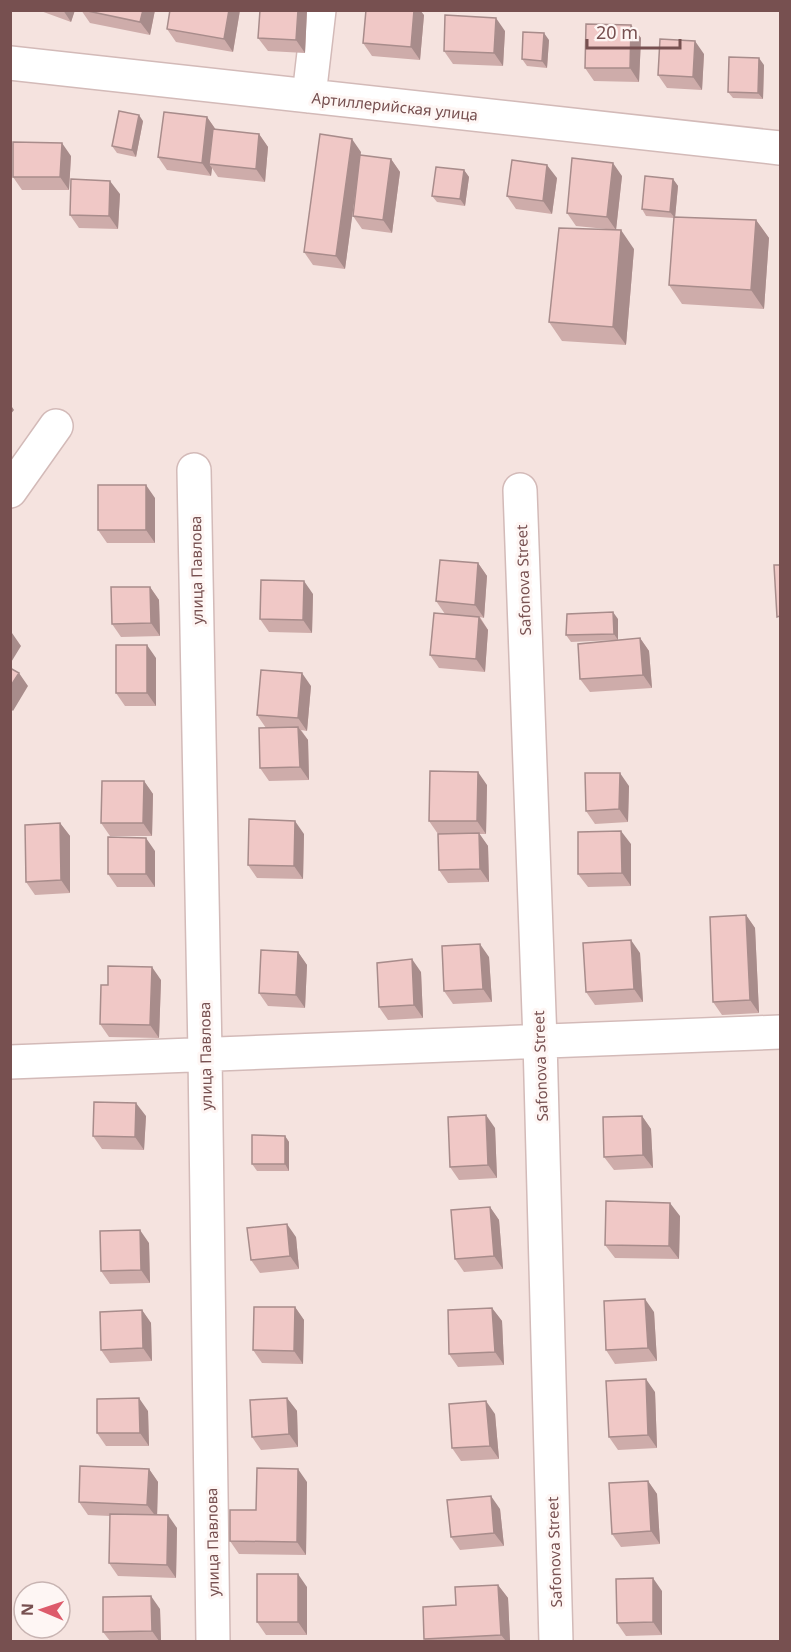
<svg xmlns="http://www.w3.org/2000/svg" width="791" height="1652" font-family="'Noto Sans',sans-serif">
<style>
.residential{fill:#f5e3df;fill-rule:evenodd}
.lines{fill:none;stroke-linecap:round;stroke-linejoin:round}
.minor-casing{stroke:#d3bab8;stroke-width:36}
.minor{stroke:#fff;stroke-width:33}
.wall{fill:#ceacaa}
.shaded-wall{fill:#a88c8b}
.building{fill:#f0c8c6;stroke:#a88c8b;stroke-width:1.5}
.labels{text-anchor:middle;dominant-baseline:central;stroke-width:6;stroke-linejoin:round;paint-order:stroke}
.street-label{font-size:15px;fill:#775050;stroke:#fef6f4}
</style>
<rect width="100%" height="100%" fill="#fcf1ed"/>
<path class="residential" d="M11,11H780V1641L11,1642ZM24,1592H60V1628H24Z"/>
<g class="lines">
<g class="minor-casing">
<path id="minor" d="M10,63L780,148
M309,96L319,10
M194,470L205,1054L213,1642
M520,490L540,1041L556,1642
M10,491L56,426
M10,1062L780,1032"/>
</g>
<use href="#minor" class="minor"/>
</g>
<path class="wall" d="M38,10H75L71,22Z
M81,10H155L150,35L90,23Z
M170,10H240L233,52L176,42L167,29Z
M307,10L305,53L268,51L258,38Z
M424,15L420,60L372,56L363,43Z
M631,25L641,38L639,82L594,81L585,68Z
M505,31L503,66L453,64L444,51Z
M549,40L547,68L527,66L522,59Z
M704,54L702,90L667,88L658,75Z
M764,65L763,99L733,98L728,92Z
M207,117L216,130L259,134L268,147L265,182L218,177L212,168L211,176L167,170L158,157Z
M143,121L136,157L117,153L112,146Z
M361,152L360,155L391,159L400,172L392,233L362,229L353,216L357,178L345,269L313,265L304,252Z
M71,156L69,190H22L13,177Z
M464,170L469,177L465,206L437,202L432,196Z
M622,176L616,230L576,226L567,213Z
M557,178L552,214L516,209L507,196Z
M673,179L678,186L675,217L756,220L769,238L764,309L682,304L669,285L674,218L646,216L642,209Z
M120,194L118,229L79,228L70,215Z
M634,249L626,345L562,341L549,322Z
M155,498V543H107L98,530Z
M478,563L487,576L484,618L480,617L488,630L485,672L439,668L430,655L445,614L436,601Z
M150,587L159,600L160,636L121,637L112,624Z
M313,594L312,633L269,632L260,619Z
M618,619V640L640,638L649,651L652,688L590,692L580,679L616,640L571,642L566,635Z
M156,658V706H125L116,693Z
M311,686L307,731L301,730L308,740L309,780L269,781L260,768L266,728L257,715Z
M144,781L153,794L152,836H110L101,823Z
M487,785L486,834H479L488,846L489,882L448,883L439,870L438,834L429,821Z
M629,786L628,822L595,824L586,811Z
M60,823L70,836V893L35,895L26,882Z
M304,834L303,879L257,878L248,865Z
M631,844V886L588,887L578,874Z
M155,851V887H117L108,874Z
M746,915L755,928L759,1013L722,1015L713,1002Z
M298,952L307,965L305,1008L268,1006L259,993Z
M640,953L643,1002L595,1005L586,992Z
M489,957L492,1002L453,1004L444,991Z
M421,972L423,1018L388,1020L379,1007Z
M161,980L159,1038L109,1037L100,1024Z
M146,1116L144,1150L102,1149L93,1136Z
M642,1116L651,1129L653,1168L614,1170L604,1157Z
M495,1128L497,1178L459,1180L450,1167Z
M285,1136L289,1142V1171H257L252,1164Z
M490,1207L499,1220L503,1269L464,1272L455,1259Z
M680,1216L679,1259L615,1258L605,1245Z
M296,1237L299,1269L260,1273L251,1260Z
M149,1243L150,1283L110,1284L101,1271Z
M295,1307L304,1320L303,1364L262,1363L253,1350Z
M492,1308L502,1321L504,1365L458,1367L449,1354Z
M142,1310L151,1323L152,1361L110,1363L101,1350Z
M654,1312L657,1361L615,1364L606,1350Z
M655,1392L657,1448L618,1450L609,1437Z
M287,1398L297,1411L298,1447L261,1450L252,1437Z
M148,1411L149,1446H106L97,1433Z
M495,1414L499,1459L461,1461L452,1448Z
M149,1469L158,1482L157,1515L177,1528L176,1578L118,1576L109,1563L110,1516L88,1515L79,1502Z
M648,1481L657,1494L660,1544L621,1547L612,1534Z
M307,1482L306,1555L239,1554L230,1541L256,1510Z
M500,1509L504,1546L460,1550L451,1537Z
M498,1585L508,1598L510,1641H426L424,1639L456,1605Z
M307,1587V1635H266L257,1622Z
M662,1591V1635L626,1636L617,1623Z
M160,1609L161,1641H110L103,1632Z"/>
<path class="shaded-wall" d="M63,10H75L71,22Z
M143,10H155L150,35L140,22Z
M229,10H240L233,52L224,39Z
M298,10H307L305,53L296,40Z
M414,10H420L424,15L420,60L411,47Z
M496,18L505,31L503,66L494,53Z
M631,25L641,38L639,82L630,68Z
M544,33L549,40L547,68L542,61Z
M695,41L704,54L702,90L693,77Z
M759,58L764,65L763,99L758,93Z
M139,115L143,121L136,157L132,150Z
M207,117L216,130L209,164L212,168L211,176L202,163Z
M259,134L268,147L265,182L256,169Z
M352,139L361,152L345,269L336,256Z
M62,143L71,156L69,190L60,177Z
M391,159L400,172L392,233L383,220Z
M613,163L622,176L616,230L607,217Z
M547,165L557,178L552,214L543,201Z
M464,170L469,177L465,206L460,199Z
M673,179L678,186L675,218L670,212Z
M110,181L120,194L118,229L109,216Z
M756,220L769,238L764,309L751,290Z
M621,230L634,249L626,345L613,327Z
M10,404L14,410L10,415Z
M146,485L155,498V543L146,530Z
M478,563L487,576L484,618L475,605Z
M304,581L313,594L312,633L303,620Z
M150,587L159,600L160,636L151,623Z
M613,612L618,619V640L614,634Z
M479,617L488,630L485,672L476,659Z
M12,633L21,646L10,664V635Z
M640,638L649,651L652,688L643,675Z
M147,645L156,658V706L147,693Z
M19,673L28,686L13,711L10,708V687Z
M302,673L311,686L307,731L298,718Z
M298,727L308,740L309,780L300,767Z
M478,772L487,785L486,834L477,821Z
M620,773L629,786L628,822L619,809Z
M144,781L153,794L152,836L143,823Z
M295,821L304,834L303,879L294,866Z
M60,823L70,836V893L61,880Z
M621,831L631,844V886L622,873Z
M479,833L488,846L489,882L480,869Z
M146,838L155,851V887L146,874Z
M746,915L755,928L759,1013L750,1000Z
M631,940L640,953L643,1002L634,989Z
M480,944L489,957L492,1002L483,989Z
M298,952L307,965L305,1008L296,995Z
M412,959L421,972L423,1018L414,1005Z
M152,967L161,980L159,1038L150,1025Z
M136,1103L146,1116L144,1150L135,1137Z
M486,1115L495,1128L497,1178L488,1165Z
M642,1116L651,1129L653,1168L643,1155Z
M285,1136L289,1142V1171L285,1164Z
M670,1203L680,1216L679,1259L669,1246Z
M490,1207L499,1220L503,1269L494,1256Z
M287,1224L296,1237L299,1269L290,1256Z
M140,1230L149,1243L150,1283L141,1270Z
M645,1299L654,1312L657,1361L648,1348Z
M295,1307L304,1320L303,1364L294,1351Z
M492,1308L502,1321L504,1365L495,1352Z
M142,1310L151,1323L152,1361L143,1348Z
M646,1379L655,1392L657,1448L648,1435Z
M139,1398L148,1411L149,1446L140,1433Z
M287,1398L297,1411L298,1447L289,1434Z
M486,1401L495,1414L499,1459L490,1446Z
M149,1469L158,1482L157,1518L147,1505Z
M298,1469L307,1482L306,1555L297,1542Z
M648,1481L657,1494L660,1544L651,1531Z
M491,1496L500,1509L504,1546L494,1533Z
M168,1515L177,1528L176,1578L167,1565Z
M298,1574L307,1587V1635L298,1622Z
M653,1578L662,1591V1635L653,1622Z
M498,1585L508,1598L510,1641H506L501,1635Z
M151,1596L160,1609L161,1641H159L152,1631Z"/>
<path class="building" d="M83,10H143L140,22Z
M170,10H229L224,39L167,29Z
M260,10H298L296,40L258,38Z
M366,10H414L411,47L363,43Z
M445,15L496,18L494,53L444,51Z
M586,24L631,25L630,68H585Z
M523,32L544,33L542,61L522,59Z
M660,39L695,41L693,77L658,75Z
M729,57L759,58L758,93L728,92Z
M119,111L139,115L132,150L112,146Z
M164,112L207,117L202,163L158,157Z
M213,129L259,134L256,169L209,164Z
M320,134L352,139L336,256L304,252Z
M13,142L62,143L60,177H13Z
M360,155L391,159L383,220L353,216Z
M572,158L613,163L607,217L567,213Z
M512,160L547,165L543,201L507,196Z
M436,167L464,170L460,199L432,196Z
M645,176L673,179L670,212L642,209Z
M71,179L110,181L109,216L70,215Z
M674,217L756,220L751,290L669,285Z
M559,228L621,230L613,327L549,322Z
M98,485H146V530H98Z
M440,560L478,563L475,605L436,601Z
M774,565H780V616L777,617Z
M261,580L304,581L303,620L260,619Z
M111,587H150L151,623L112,624Z
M613,612L614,634L566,635L567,614Z
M434,613L479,617L476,659L430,655Z
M640,638L643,675L580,679L578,644Z
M116,645H147V693H116Z
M10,668L19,673L10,687Z
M261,670L302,673L298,718L257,715Z
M298,727L300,767L260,768L259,728Z
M430,771L478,772L477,821H429Z
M585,773H620L619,809L586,811Z
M102,781H144L143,823H101Z
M249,819L295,821L294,866L248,865Z
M60,823L61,880L26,882L25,825Z
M621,831L622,873L578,874V832Z
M479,833L480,869L439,870L438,834Z
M108,837L146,838V874H108Z
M746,915L750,1000L713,1002L710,917Z
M631,940L634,989L586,992L583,943Z
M480,944L483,989L444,991L442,946Z
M261,950L298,952L296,995L259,993Z
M412,959L414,1005L379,1007L377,963Z
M108,966L152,967L150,1025L100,1024L101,985H108Z
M94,1102L136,1103L135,1137L93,1136Z
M486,1115L488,1165L450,1167L448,1117Z
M642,1116L643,1155L604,1157L603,1117Z
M252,1135L285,1136V1164H252Z
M606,1201L670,1203L669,1246L605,1245Z
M490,1207L494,1256L455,1259L451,1210Z
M287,1224L290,1256L251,1260L247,1228Z
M140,1230L141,1270L101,1271L100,1231Z
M645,1299L648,1348L606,1350L604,1301Z
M254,1307H295L294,1351L253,1350Z
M492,1308L495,1352L449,1354L448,1310Z
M142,1310L143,1348L101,1350L100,1312Z
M646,1379L648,1435L609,1437L606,1381Z
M139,1398L140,1433H97V1399Z
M287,1398L289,1434L252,1437L250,1400Z
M486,1401L490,1446L452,1448L449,1404Z
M80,1466L149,1469L147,1505L79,1502Z
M257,1468L298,1469L297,1542L230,1541V1510H256Z
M648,1481L651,1531L612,1534L609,1483Z
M491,1496L494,1533L451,1537L447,1500Z
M110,1514L168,1515L167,1565L109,1563Z
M257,1574H298V1622H257Z
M653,1578V1622L617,1623L616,1579Z
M498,1585L501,1635L424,1639L423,1607L456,1605L455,1587Z
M151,1596L152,1631L103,1632V1597Z"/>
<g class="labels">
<g class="street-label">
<text transform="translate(395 106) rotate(6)">Артиллерийская улица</text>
<text transform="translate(196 570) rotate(-91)">улица Павлова</text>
<text transform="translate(523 580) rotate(-92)">Safonova Street</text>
<text transform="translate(205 1056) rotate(-91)">улица Павлова</text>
<text transform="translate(540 1066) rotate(-92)">Safonova Street</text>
<text transform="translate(212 1542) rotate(-91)">улица Павлова</text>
<text transform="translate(554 1552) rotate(-92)">Safonova Street</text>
</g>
</g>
<rect width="791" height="1652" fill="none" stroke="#775050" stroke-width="24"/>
<g transform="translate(42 1610) rotate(272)"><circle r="28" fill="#fef6f4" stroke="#c8b4b2" stroke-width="1.5"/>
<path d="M0-4.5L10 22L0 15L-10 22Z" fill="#dd5b6b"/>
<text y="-9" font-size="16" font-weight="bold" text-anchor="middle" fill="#775050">N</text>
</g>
<path d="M587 39v9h93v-9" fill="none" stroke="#775050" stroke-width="3"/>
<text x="596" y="39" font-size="18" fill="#775050" stroke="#fef6f4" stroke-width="4.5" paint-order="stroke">20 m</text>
</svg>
